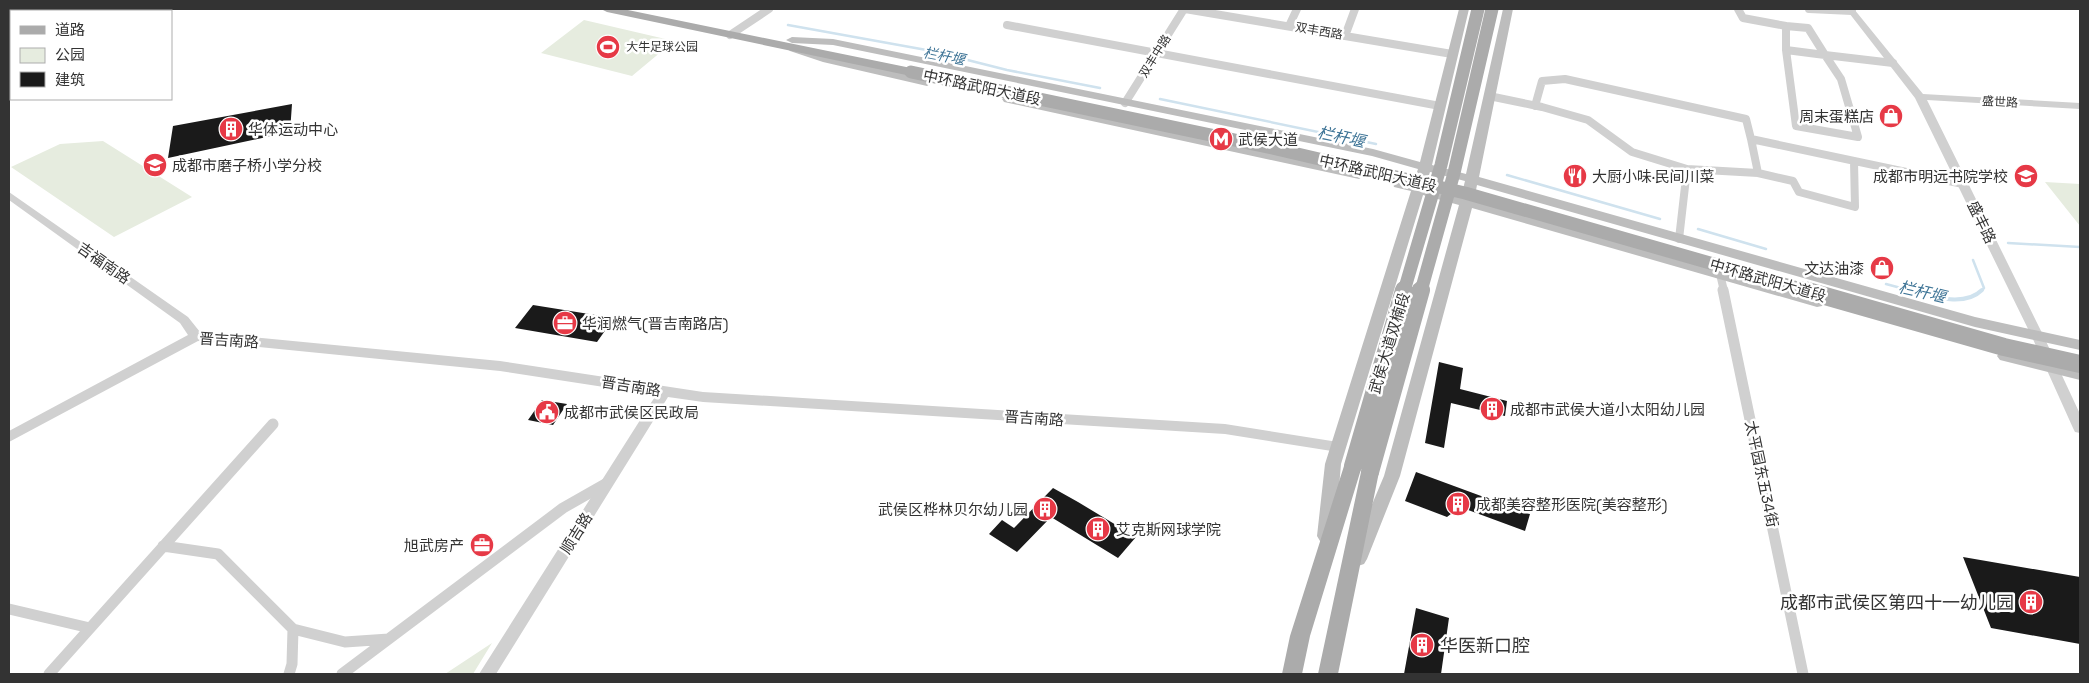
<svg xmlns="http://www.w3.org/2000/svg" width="2089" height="683" font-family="'Space Grotesk','Noto Sans SC',sans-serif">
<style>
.green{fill:#e6ecdf}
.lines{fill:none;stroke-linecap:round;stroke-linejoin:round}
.stream-far1{stroke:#cfe2ee;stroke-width:2.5}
.stream{stroke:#cfe2ee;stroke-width:4}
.building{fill:#1a1a1a}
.minor-far1{stroke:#d0d0d0;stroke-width:8}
.minor{stroke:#d0d0d0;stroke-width:11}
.tertiary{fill:#d0d0d0;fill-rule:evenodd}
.secondary{fill:#bdbdbd;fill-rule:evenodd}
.primary{fill:#ababab;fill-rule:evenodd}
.primary-bridge-far1{stroke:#ababab;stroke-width:13}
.primary-bridge{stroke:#ababab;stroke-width:18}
.labels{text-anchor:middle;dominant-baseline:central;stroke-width:5;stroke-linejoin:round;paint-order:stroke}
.far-street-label{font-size:12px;fill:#333;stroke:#fff}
.far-poi-label{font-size:12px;fill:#333;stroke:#fff;text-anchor:start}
.far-water-label{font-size:14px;font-style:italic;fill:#3f7597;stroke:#fff}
.street-label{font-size:15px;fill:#333;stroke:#fff}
.poi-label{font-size:15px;fill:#333;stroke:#fff;text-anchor:start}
.water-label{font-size:16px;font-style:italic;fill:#3f7597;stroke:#fff}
.near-poi-label{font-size:18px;fill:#333;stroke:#fff;text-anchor:end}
</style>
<rect width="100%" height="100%" fill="#fff"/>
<path class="green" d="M584,20L674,41L632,76L541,53Z
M103,141L192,197L114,237L11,167L60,144Z
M2045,182L2080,184V226Z
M492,643L473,674H445Z"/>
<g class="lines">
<path class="stream-far1" d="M77,11L84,9
M788,25L932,51L1007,70L1100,88
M9,36L11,35
M1160,99L1376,144
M1507,175L1660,219
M1698,229L1766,249
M2008,243L2080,247
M1973,260L1984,288L1981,291
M1886,284L1912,291"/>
<path class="stream" d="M1908,290C1930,296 1964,308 1982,290"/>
</g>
<path class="building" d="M292,104L290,132L168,158L173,126Z
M533,305L614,318L597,342L515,328Z
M1439,362L1463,368L1460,389L1507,401L1505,416L1451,403L1444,448L1425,443Z
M542,400L567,404L553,425L528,420Z
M1416,472L1530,514L1525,531L1460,507L1447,517L1405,501Z
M1053,488L1078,502L1136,537L1118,558L1051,517L1017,552L989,534L1002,520L1014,528Z
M1963,557L2080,577V644L1991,628Z
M1416,608L1449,618L1441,674H1404Z"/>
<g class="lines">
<path class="minor-far1" d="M1185,9L1452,54
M1738,9L1743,18L1786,26
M1809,9L1852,11
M1007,25L1440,106
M1289,26L1297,9
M730,35L769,9
M1345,36L1355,9
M1786,50L1825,55
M1786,50L1796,126L1858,137L1841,79L1825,55
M1786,50V26L1808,28L1825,55
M1825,55L1893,63
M1489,96L1542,107L1588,120L1632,152L1687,169L1758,173L1793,181L1799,192L1855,207L1854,161
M1125,103L1184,9
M1535,106L1542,81L1565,79L1746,119L1751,139L1963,184
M1751,139L1758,173
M1679,239L1687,169
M1720,274L1724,291"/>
<path class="minor" d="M1723,290L1803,674
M163,546L218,554L293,629L345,642L389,639
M9,609L90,628
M49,674L273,424
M289,674L292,664L293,629
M342,674L563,508L607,483"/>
<path class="tertiary" d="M42,9H55L53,11H40Z
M1846,9H1854L1923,94L2080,103V109L1927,100L2044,337L2080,414V433L2075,432L2073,428L2032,337L1915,98Z
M11,20V26L9,27V21Z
M9,192L188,317L200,332L500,361L703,392L1225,424L1338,442L1343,443L1345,447L1343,451L1338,452L1225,434L703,402L668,397L496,674H479L656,395L500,371L198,341L9,442V431L188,335L180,323L9,200Z"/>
<path class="secondary" d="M1459,9H1469L1432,165L1466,174L1503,9H1513L1479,177L1975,317L2080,340V350L1975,327L1477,185L1474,200L1822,298L1824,302L1822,306L1817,307L1472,208L1400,476L1367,559L1364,564L1358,566L1352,564L1349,559L1384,476L1459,205L1423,195L1341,464L1335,536L1332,541L1326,543L1320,541L1317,536L1325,464L1411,191L1394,187L1393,184L1399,180L1413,184L1418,169L1372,156L833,45L792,43L786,40L792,37L833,39L1373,149L1420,162ZM1430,172L1465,181L1461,197L1425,187Z
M794,46L830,57L927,78L933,82L927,86L823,62L790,51L788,49L790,47Z
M1008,95L1359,171L1365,175L1359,179L1004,102L1002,99Z
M2005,351L2080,368V380L2000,360L1997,356L2000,352Z"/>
<path class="primary" d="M601,9H623L911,68L917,72L911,76L607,12Z
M1353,459L1359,461L1362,466L1310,636L1302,674H1282L1290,636L1344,466L1347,461Z
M1370,465L1376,467L1379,472L1338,674H1318L1361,472L1364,467Z"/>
<path class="primary-bridge-far1" d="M911,72L1272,148L1465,193L1808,291
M1404,291L1441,165L1478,9
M1421,291L1454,173L1492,9"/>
<path class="primary-bridge" d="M1804,290L2004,347L2080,364
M1353,466L1404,290
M1370,472L1421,290"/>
</g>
<defs>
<g id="stadium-disc" transform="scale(1.25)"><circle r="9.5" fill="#e63946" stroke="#fff"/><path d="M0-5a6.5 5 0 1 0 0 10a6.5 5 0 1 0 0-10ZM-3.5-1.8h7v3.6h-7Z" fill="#fff"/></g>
<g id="shop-disc" transform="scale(1.25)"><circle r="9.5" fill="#e63946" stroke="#fff"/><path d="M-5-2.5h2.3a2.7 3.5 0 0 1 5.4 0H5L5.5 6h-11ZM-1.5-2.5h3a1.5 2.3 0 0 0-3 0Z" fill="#fff"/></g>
<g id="building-disc" transform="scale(1.25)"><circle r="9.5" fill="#e63946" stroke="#fff"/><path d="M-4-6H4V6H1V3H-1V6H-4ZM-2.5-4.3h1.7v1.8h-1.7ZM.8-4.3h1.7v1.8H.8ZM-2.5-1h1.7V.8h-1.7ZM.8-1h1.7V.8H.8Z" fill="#fff"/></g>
<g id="metro-disc" transform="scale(1.25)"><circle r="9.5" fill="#e63946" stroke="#fff"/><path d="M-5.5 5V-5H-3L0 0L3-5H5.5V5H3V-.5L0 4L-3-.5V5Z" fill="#fff"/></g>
<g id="school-disc" transform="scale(1.25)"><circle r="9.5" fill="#e63946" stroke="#fff"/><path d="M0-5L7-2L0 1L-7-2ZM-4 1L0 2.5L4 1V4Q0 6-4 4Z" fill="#fff"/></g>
<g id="restaurant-disc" transform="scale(1.25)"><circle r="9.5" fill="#e63946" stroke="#fff"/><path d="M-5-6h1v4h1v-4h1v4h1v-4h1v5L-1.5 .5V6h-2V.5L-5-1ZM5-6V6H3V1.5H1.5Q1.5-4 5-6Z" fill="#fff"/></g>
<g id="office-disc" transform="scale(1.25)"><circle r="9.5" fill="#e63946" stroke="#fff"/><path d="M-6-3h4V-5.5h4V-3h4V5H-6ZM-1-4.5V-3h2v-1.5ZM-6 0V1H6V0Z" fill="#fff"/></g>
<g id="civic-disc" transform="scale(1.25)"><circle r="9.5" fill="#e63946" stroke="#fff"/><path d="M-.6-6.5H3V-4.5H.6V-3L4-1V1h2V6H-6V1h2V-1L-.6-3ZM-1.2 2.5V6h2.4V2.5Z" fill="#fff"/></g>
</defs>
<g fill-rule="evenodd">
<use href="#stadium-disc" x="608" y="47"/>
<use href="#shop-disc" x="1891" y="116"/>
<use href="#building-disc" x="231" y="129"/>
<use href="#metro-disc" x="1221" y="139"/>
<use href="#school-disc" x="155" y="165"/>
<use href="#restaurant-disc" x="1575" y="176"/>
<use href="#school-disc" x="2026" y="176"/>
<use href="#shop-disc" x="1882" y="268"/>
<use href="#office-disc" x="565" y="323"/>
<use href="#building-disc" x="1492" y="409"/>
<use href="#civic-disc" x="547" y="412"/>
<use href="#building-disc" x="1458" y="504"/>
<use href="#building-disc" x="1045" y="509"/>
<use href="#building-disc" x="1098" y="529"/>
<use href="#office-disc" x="482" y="545"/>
<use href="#building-disc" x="2031" y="602"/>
<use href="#building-disc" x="1422" y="645"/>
</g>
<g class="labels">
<g class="far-street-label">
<text transform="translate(1319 31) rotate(10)">双丰西路</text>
<text transform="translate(1155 56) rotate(-58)">双丰中路</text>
<text transform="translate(2000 102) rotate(3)">盛世路</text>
</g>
<g class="far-poi-label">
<text x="626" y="47">大牛足球公园</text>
</g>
<g class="far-water-label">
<text transform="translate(944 56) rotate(11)">栏杆堰</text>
</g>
<g class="street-label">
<text transform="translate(982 87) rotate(12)">中环路武阳大道段</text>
<text transform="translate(1378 173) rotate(13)">中环路武阳大道段</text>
<text transform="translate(1982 222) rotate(64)">盛丰路</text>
<text transform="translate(104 263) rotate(35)">吉福南路</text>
<text transform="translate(1768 280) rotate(16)">中环路武阳大道段</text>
<text transform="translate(229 340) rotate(4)">晋吉南路</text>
<text transform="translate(1389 343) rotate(-73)">武侯大道双楠段</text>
<text transform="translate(631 386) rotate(9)">晋吉南路</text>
<text transform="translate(1034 418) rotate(4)">晋吉南路</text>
<text transform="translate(1762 474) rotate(78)">太平园东五34街</text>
<text transform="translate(576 533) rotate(-58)">顺吉路</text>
</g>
<g class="poi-label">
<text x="1874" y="116" text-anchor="end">周末蛋糕店</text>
<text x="248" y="129">华体运动中心</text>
<text x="1238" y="139">武侯大道</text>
<text x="172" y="165">成都市磨子桥小学分校</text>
<text x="1592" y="176">大厨小味·民间川菜</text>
<text x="2008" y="176" text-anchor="end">成都市明远书院学校</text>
<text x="1864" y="268" text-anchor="end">文达油漆</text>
<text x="582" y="323">华润燃气(晋吉南路店)</text>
<text x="1510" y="409">成都市武侯大道小太阳幼儿园</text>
<text x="564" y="412">成都市武侯区民政局</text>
<text x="1476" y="504">成都美容整形医院(美容整形)</text>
<text x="1028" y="509" text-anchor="end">武侯区桦林贝尔幼儿园</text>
<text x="1116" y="529">艾克斯网球学院</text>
<text x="464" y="545" text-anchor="end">旭武房产</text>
</g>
<g class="water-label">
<text transform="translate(1341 137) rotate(12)">栏杆堰</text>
<text transform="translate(1922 292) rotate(13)">栏杆堰</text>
</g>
<g class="near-poi-label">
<text x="2014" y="602">成都市武侯区第四十一幼儿园</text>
<text x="1440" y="645" text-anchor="start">华医新口腔</text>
</g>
</g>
<rect width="2089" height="683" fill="none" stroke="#333333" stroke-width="20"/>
<rect x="10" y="10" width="162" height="90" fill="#ffffff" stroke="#adadad"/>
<rect x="20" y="26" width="25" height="8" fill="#ababab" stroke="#adadad"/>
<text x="55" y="35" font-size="15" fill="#333333">道路</text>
<rect x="20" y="48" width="25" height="15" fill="#e6ecdf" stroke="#adadad"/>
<text x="55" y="60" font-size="15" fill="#333333">公园</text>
<rect x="20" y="72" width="25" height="15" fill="#1a1a1a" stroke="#adadad"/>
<text x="55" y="85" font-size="15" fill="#333333">建筑</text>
</svg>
